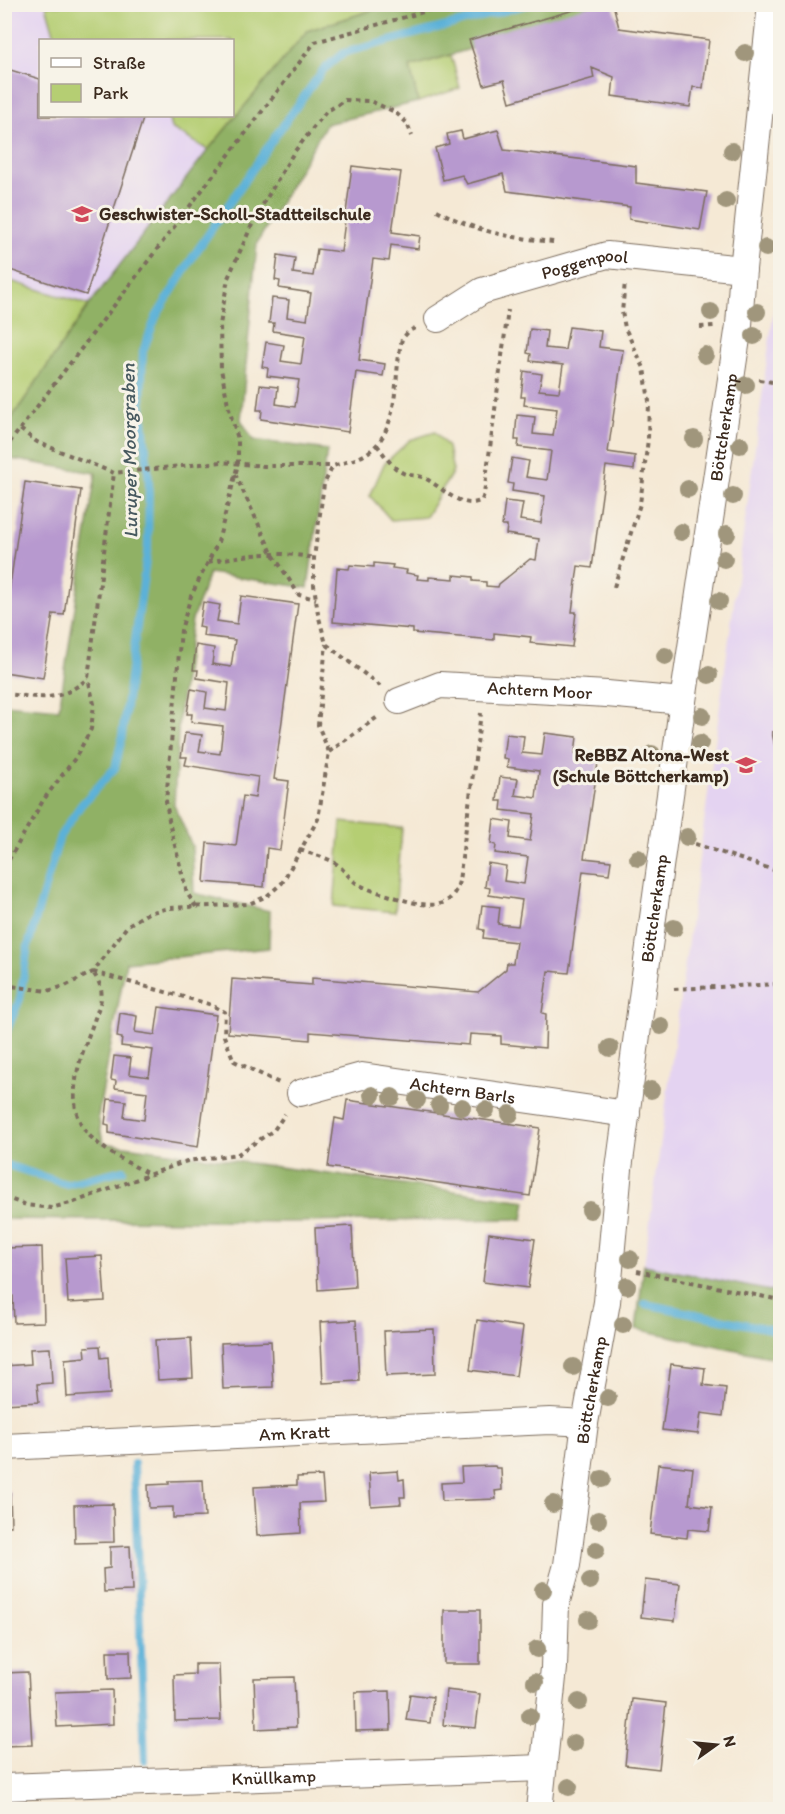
<svg xmlns="http://www.w3.org/2000/svg" width="785" height="1814" font-family="Itim,sans-serif">
<style>
.built{fill:#e4d3f1}
.green{fill:#b5ce73;stroke:#787c48;stroke-width:1.5}
.forest{fill:#90b165;stroke:#666e42;stroke-width:1.5}
.lines{fill:none;stroke-linecap:round;stroke-linejoin:round}
.stream{stroke:#5cb1d8;stroke-width:8}
.building{fill:#b799cf}
.street-casing{stroke:#7c6d5e;stroke-width:28}
.path{stroke:#7c6d5e;stroke-width:4;stroke-dasharray:4.5 4.5;stroke-linecap:butt}
.street{stroke:#fff;stroke-width:26}
.tree{fill:#a0967c}
.labels{text-anchor:middle;dominant-baseline:central;stroke-width:6;stroke-linejoin:round;paint-order:stroke}
.poi-label{font-size:18px;font-weight:bold;fill:#3b2a1e;stroke:#f7f3e8;text-anchor:start}
.street-label{font-size:18px;fill:#3b2a1e;stroke:#f7f3e8}
.water-label{font-size:20px;font-style:italic;fill:#47595f;stroke:#f7f3e8}
</style>
<rect width="100%" height="100%" fill="#f7f3e8"/>
<filter id="ink" filterUnits="userSpaceOnUse"><feTurbulence type="fractalNoise" baseFrequency=".0167" numOctaves="2"/><feDisplacementMap in="SourceGraphic" scale="12" xChannelSelector="R" yChannelSelector="G"/><feConvolveMatrix kernelMatrix="1 2 1 2 8 2 1 2 1" color-interpolation-filters="sRGB"/></filter>
<filter id="wash" filterUnits="userSpaceOnUse"><feTurbulence type="fractalNoise" baseFrequency=".008" numOctaves="4" result="noise"/><feDisplacementMap in="SourceGraphic" scale="24" xChannelSelector="R" yChannelSelector="G"/><feGaussianBlur stdDeviation="1.35" result="paint"/><feColorMatrix in="noise" values="0 0 0 0 0 0 0 0 0 0 0 0 0 0 0 0 0 1.4 0 .05"/><feComposite in="paint" operator="in"/></filter>
<g filter="url(#wash)">
<rect width="100%" height="100%" fill="#f5e9d5"/>
<path class="built" d="M5,5H46L56,40H40V116H168L171,128L208,150L89,305L5,279Z
M780,264V1293L644,1265Z"/>
<path class="green" d="M46,5H388L307,31L208,150L171,128L168,116H232V40H56Z
M451,55L460,88L418,102L410,67Z
M4,279L89,305L5,428Z
M435,432L448,447L453,471L426,517L391,520L370,496L384,464L410,440Z
M341,822L402,828L395,912L334,906Z"/>
<path class="forest" d="M388,5H617L410,67L418,102L326,124L257,243L241,420L253,440L327,450L308,588L209,573L192,620L179,715L174,805L192,846L194,893L270,911L269,948L126,962L98,1116L103,1143L526,1201L523,1219L287,1222L5,1219V704L59,709L96,473L5,458V428L89,305L208,150L307,31Z
M644,1265L780,1293V1359L636,1329Z"/>
<g class="lines">
<path class="stream" d="M4,1037L20,999L28,946L60,836L81,805L115,768L121,743L148,546L149,481L141,400L143,351L156,317L194,255L276,135L323,70L343,53L530,4
M4,1164L66,1184L123,1170
M645,1304L780,1331
M134,1464L145,1760"/>
</g>
<g id="blocks">
<path class="building" d="M595,4H613L619,28L709,40L703,88L693,87L690,107L612,96L614,77L592,68L594,78L510,102L504,80L484,85L469,40Z
M4,68L40,79V116H144L86,295L4,268Z
M498,130L504,150L636,166V183L707,192L700,230L629,219L630,207L507,191L503,174L467,184L462,175L443,180L435,148L449,144L447,134L461,131L463,139Z
M352,166L401,172L392,232L420,236L418,249L391,245L389,261L373,259L359,360L385,364L383,376L356,372L348,432L261,419L262,410H257L260,385L278,387L276,404L295,407L299,380L267,376L268,368L262,367L266,342L284,345L281,361L301,364L305,336L273,331L274,323H269L272,298L289,300L287,317L307,320L311,293L279,288L280,281L275,280L278,255L295,258L293,273L313,276L317,249L341,252Z
M569,327L601,331L599,347L623,350L608,452L635,456L634,470L606,466L592,568L578,566L572,612H576L572,647L530,643L531,637L494,633V640L413,633V629L333,622L337,568L349,569L350,565L374,567V563L393,565L392,568L407,570L406,573L418,575L417,579L429,580V577L454,579V575L473,577V581L486,582V586L498,587L499,584L530,559L536,560L539,539L506,534L507,526H502L505,501L523,503L520,520L541,523L545,496L512,491L513,484L508,483L512,458L529,461L526,477L547,480L551,451L518,447L519,440H515L517,415L535,417L533,434L553,436L557,409L524,405L525,397H521L524,371L542,374L539,390L559,392L563,365L530,361L531,354L527,353L530,329L547,331L545,348L565,350Z
M25,482L81,490L64,615L53,614L43,678L4,672V606H7Z
M241,596L298,604L274,779L289,781L280,850L267,848L264,887L204,882L207,843L236,846L243,796L255,798L258,777L185,765L187,757H181L185,733L202,735L199,751L220,754L223,726L191,722L192,714H187L191,689L207,692L205,708L226,711L229,683L197,678L198,670H193L196,645L214,648L212,664L231,667L235,640L203,636L204,628L199,627L203,602L220,605L217,621L237,624Z
M780,730V767H779L772,732Z
M545,733L577,737L575,753L599,756L584,858L611,861L609,874L583,871L569,973L548,971L542,1013L546,1014L545,1048L501,1044V1036L470,1034L469,1045L310,1032V1040L228,1033L232,979L312,985V978L478,992L506,969L507,963H513L516,942L483,938L484,930L479,929L482,905L500,907L498,924L518,926L522,900L489,895L490,888L485,887L488,863L506,866L504,881L524,884L528,857L495,853L496,845L491,844L494,819L512,822L510,838L530,841L534,814L501,810L502,801H497L500,777L518,779L515,795L536,798L539,771L507,767L508,759L503,758L506,734L524,736L522,753L542,755Z
M159,1007L216,1015L198,1147L109,1133V1125L105,1124L108,1099L126,1101L124,1117L144,1120L147,1092L115,1088L116,1081L111,1080L114,1056L131,1058L129,1074L149,1077L153,1050L121,1046L122,1038L117,1037L120,1013L137,1016L135,1032L155,1035Z
M347,1100L540,1128L530,1196L328,1167L335,1118L344,1120Z
M352,1226L355,1287L318,1290L315,1228Z
M489,1233L535,1239L528,1288L483,1282Z
M42,1247L44,1322L14,1323L13,1296L4,1297V1248Z
M102,1256L105,1301L68,1303L65,1258Z
M356,1320L359,1381L323,1383L320,1322Z
M477,1320L523,1327L516,1376L470,1370Z
M434,1329L435,1374L386,1376L384,1331Z
M191,1338L193,1378L158,1380L155,1340Z
M271,1341L273,1387L223,1389L221,1343Z
M100,1346L101,1358L108,1357L110,1394L67,1397L65,1359L86,1357L85,1347Z
M50,1348L52,1383L37,1384L39,1402L4,1404V1366L31,1364L30,1349Z
M671,1364L705,1368L703,1385L726,1388L723,1416L701,1413L698,1434L662,1430Z
M658,1464L693,1468L689,1504L712,1507L709,1531L688,1529L687,1538L650,1534Z
M495,1466L496,1468H501L502,1490L495,1491L496,1499L442,1501L441,1483L462,1482L461,1467Z
M398,1471L399,1480L404,1479L405,1497H400L401,1504L371,1506L369,1473Z
M322,1476L324,1502L300,1503L301,1533L257,1536L254,1487L297,1485V1477Z
M203,1480L205,1517L173,1518V1507L149,1508L148,1485L169,1484V1481Z
M4,1491H10L11,1526H4Z
M113,1504L114,1542L75,1543L74,1505Z
M130,1546L132,1591L104,1592L103,1569L110,1568V1547Z
M645,1580L680,1584L675,1621L641,1617Z
M444,1610H480V1664H444Z
M107,1651H130L131,1678L108,1679Z
M195,1664H219L221,1720L175,1721L174,1675L195,1674Z
M28,1672L32,1745L4,1746V1673Z
M294,1677L296,1727L256,1729L254,1678Z
M112,1690L113,1724L57,1727L55,1692Z
M446,1690L480,1694L476,1728L443,1725Z
M390,1691L391,1730L356,1731L355,1692Z
M410,1694L433,1697L430,1723L406,1720Z
M632,1699L666,1703L659,1769L625,1765Z"/>
</g>
</g>
<g filter="url(#ink)">
<use href="#blocks" fill-opacity="0" stroke="#7c6d5e" stroke-width="1.5"/>
<g class="lines">
<g class="street-casing">
<g id="street">
<path id="s1" d="M438,319L482,291L607,255L743,269"/>
<path id="s2" d="M399,701L440,685L607,694L683,701"/>
<path id="s3" d="M300,1093L362,1076L627,1114"/>
<path id="s4" d="M4,1447L550,1421L585,1423"/>
<path id="s5" d="M4,1787L543,1768"/>
<path id="s6" d="M539,1810L554,1668L556,1604L567,1565L585,1423L607,1302L619,1169L643,990L683,701L739,325L743,269L771,4"/>
</g>
</g>
<path class="path" d="M437,210C478,233 508,237 554,242
M700,327L714,326
M759,380L780,383
M20,429L315,42L452,4
M377,445C384,454 392,468 403,473C409,476 416,475 422,477C440,484 461,512 482,500L484,494L508,310
M4,450L20,429L37,442L114,473L221,462L264,466H333
M235,474L272,553L299,595L316,599
M208,562C246,555 276,550 314,558
M614,587L640,504L648,439L649,401L644,368L625,328L622,312L625,282
M380,686L326,644L318,614L314,585V558L324,484L333,466C342,463 351,461 360,457C403,437 392,377 402,339L409,331L415,328
M4,694C42,697 58,704 88,678L114,473
M329,752L379,716
M695,844L780,872
M300,850C311,854 326,857 335,863C343,868 348,877 355,882C366,890 382,893 394,897C420,905 451,915 459,881L481,713
M4,868L44,799L76,757L91,729L94,704L88,678
M196,907L187,893L170,826L166,801L181,630L191,596L218,542L238,464V439L229,409L221,369L220,325L228,278L255,218L294,152L326,112L345,100L370,101L395,112L407,123L412,136
M93,972L209,1004L225,1012L224,1036L234,1061L279,1083
M94,974C99,981 103,990 101,999C100,1006 96,1014 94,1021C81,1056 59,1107 92,1138C108,1154 130,1163 150,1175
M4,985L47,991L65,986L93,972L128,925L148,913L169,908L249,904L267,896L282,883L318,819L329,752L318,725L326,644
M674,989L780,984
M4,1197L26,1205L51,1208L74,1202L187,1161L238,1154L274,1130L285,1114
M637,1271L780,1300"/>
<use href="#street" class="street"/>
</g>
<g class="tree">
<circle cx="745" cy="53" r="9"/>
<circle cx="732" cy="151" r="9"/>
<circle cx="726" cy="201" r="9"/>
<circle cx="766" cy="248" r="9"/>
<circle cx="711" cy="312" r="9"/>
<circle cx="757" cy="312" r="9"/>
<circle cx="754" cy="336" r="9"/>
<circle cx="705" cy="355" r="9"/>
<circle cx="746" cy="385" r="9"/>
<circle cx="694" cy="439" r="9"/>
<circle cx="740" cy="445" r="9"/>
<circle cx="688" cy="489" r="9"/>
<circle cx="733" cy="496" r="9"/>
<circle cx="681" cy="532" r="9"/>
<circle cx="727" cy="534" r="9"/>
<circle cx="724" cy="559" r="9"/>
<circle cx="719" cy="601" r="9"/>
<circle cx="665" cy="656" r="9"/>
<circle cx="709" cy="675" r="9"/>
<circle cx="702" cy="716" r="9"/>
<circle cx="700" cy="743" r="9"/>
<circle cx="652" cy="754" r="9"/>
<circle cx="687" cy="837" r="9"/>
<circle cx="638" cy="858" r="9"/>
<circle cx="674" cy="928" r="9"/>
<circle cx="661" cy="1026" r="9"/>
<circle cx="610" cy="1048" r="9"/>
<circle cx="651" cy="1090" r="9"/>
<circle cx="372" cy="1095" r="9"/>
<circle cx="392" cy="1097" r="9"/>
<circle cx="417" cy="1100" r="9"/>
<circle cx="439" cy="1105" r="9"/>
<circle cx="462" cy="1107" r="9"/>
<circle cx="486" cy="1110" r="9"/>
<circle cx="510" cy="1114" r="9"/>
<circle cx="590" cy="1210" r="9"/>
<circle cx="630" cy="1259" r="9"/>
<circle cx="627" cy="1286" r="9"/>
<circle cx="623" cy="1325" r="9"/>
<circle cx="573" cy="1367" r="9"/>
<circle cx="608" cy="1398" r="9"/>
<circle cx="602" cy="1479" r="9"/>
<circle cx="553" cy="1504" r="9"/>
<circle cx="598" cy="1520" r="9"/>
<circle cx="596" cy="1550" r="9"/>
<circle cx="590" cy="1581" r="9"/>
<circle cx="543" cy="1590" r="9"/>
<circle cx="588" cy="1620" r="9"/>
<circle cx="537" cy="1649" r="9"/>
<circle cx="535" cy="1682" r="9"/>
<circle cx="579" cy="1702" r="9"/>
<circle cx="530" cy="1716" r="9"/>
<circle cx="574" cy="1743" r="9"/>
<circle cx="569" cy="1787" r="9"/>
</g>
</g>
<defs>
<g id="school-bare" transform="scale(1.62)"><path d="M0-5L7-2L0 1L-7-2ZM-4 1L0 2.5L4 1V4Q0 6-4 4Z" fill="#d1495b" stroke="#f7f3e8" stroke-width="2.5" paint-order="stroke"/></g>
</defs>
<g fill-rule="evenodd">
<use href="#school-bare" x="82" y="214"/>
<use href="#school-bare" x="746" y="765"/>
</g>
<g class="labels">
<g class="poi-label">
<text x="99" y="214">Geschwister-Scholl-Stadtteilschule</text>
<text x="729" y="755" text-anchor="end">ReBBZ Altona-West<tspan x="729" dy="21">(Schule Böttcherkamp)</tspan></text>
</g>
<g class="street-label">
<text stroke="none"><textPath href="#s1" startOffset="159">Poggenpool</textPath></text>
<text stroke="none"><textPath href="#s6" startOffset="1396">Böttcherkamp</textPath></text>
<text stroke="none"><textPath href="#s2" startOffset="144">Achtern Moor</textPath></text>
<text stroke="none"><textPath href="#s6" startOffset="910">Böttcherkamp</textPath></text>
<text stroke="none"><textPath href="#s3" startOffset="166">Achtern Barls</textPath></text>
<text stroke="none"><textPath href="#s6" startOffset="424">Böttcherkamp</textPath></text>
<text stroke="none"><textPath href="#s4" startOffset="291">Am Kratt</textPath></text>
<text stroke="none"><textPath href="#s5" startOffset="270">Knüllkamp</textPath></text>
</g>
<g class="water-label">
<text transform="translate(129 451) rotate(-91)">Luruper Moorgraben</text>
</g>
</g>
<rect width="785" height="1814" fill="none" stroke="#f7f3e8" stroke-width="24"/>
<rect x="39" y="39" width="195" height="78" fill="#f7f3e8" stroke="#aca397" stroke-width="1.5"/>
<rect x="51" y="58" width="30" height="9" fill="#ffffff" stroke="#aca397" stroke-width="1.5"/>
<text x="93" y="69" font-size="18" fill="#3b2a1e">Straße</text>
<rect x="51" y="84" width="30" height="18" fill="#b5ce73" stroke="#aca397" stroke-width="1.5"/>
<text x="93" y="99" font-size="18" fill="#3b2a1e">Park</text>
<g transform="translate(716 1745) rotate(75)" stroke="#f7f3e8" stroke-width="4.5" paint-order="stroke">
<path d="M0-4.5L10 22L0 15L-10 22Z" fill="#3b2a1e"/>
<text y="-9" font-size="16" font-weight="bold" text-anchor="middle" fill="#3b2a1e">N</text>
</g>
</svg>
